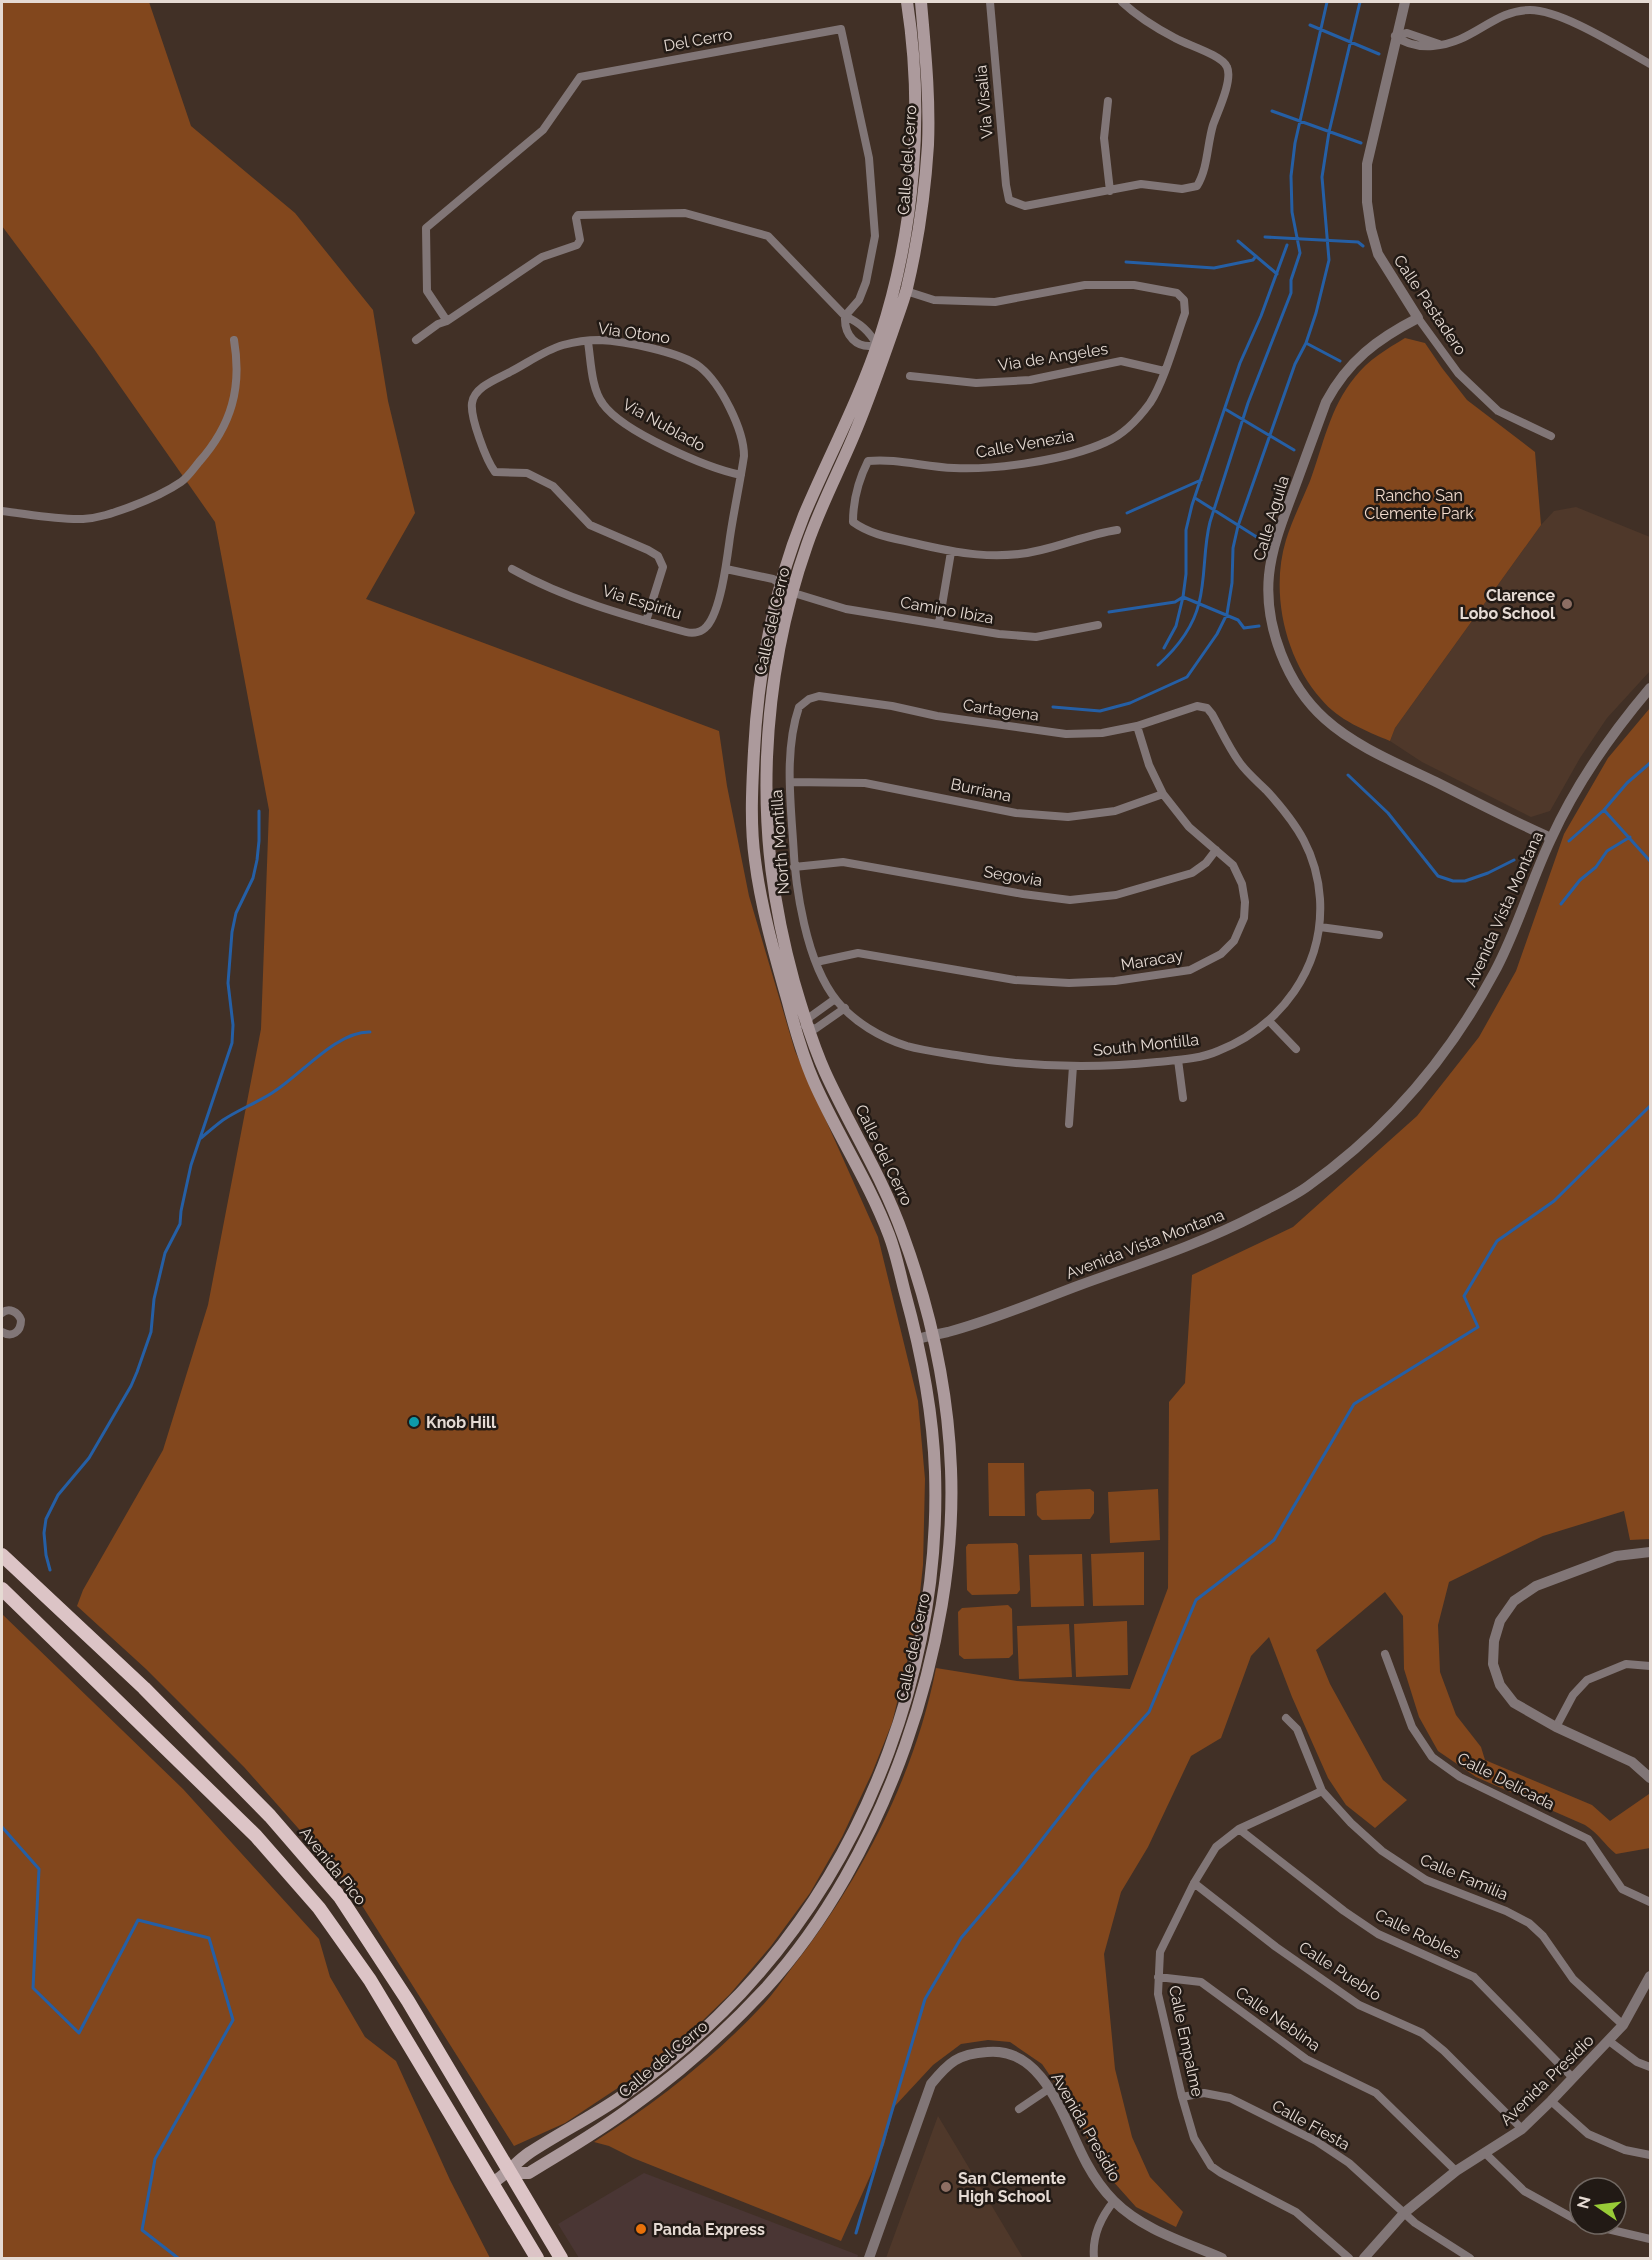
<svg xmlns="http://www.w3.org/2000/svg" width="1652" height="2260" font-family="Raleway,sans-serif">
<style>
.commercial{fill:#4a3634}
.built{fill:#4f382a}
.green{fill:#82471d}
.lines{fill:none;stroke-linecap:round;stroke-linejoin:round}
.stream{stroke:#255fa5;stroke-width:3}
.minor{stroke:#817677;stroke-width:8}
.tertiary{stroke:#817677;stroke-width:10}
.secondary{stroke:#ac9a9c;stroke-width:12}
.trunk{stroke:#dcc4c6;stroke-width:14}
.education-dot{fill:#8d6e63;stroke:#221a15;stroke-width:2}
.culture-dot{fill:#0f9aa8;stroke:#221a15;stroke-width:2}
.food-dot{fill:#e8710a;stroke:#221a15;stroke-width:2}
.labels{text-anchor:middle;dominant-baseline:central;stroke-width:5;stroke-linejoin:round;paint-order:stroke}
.street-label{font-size:16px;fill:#e5dad3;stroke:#221a15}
.park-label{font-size:16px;fill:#f2dbcd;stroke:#221a15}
.poi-label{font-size:16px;font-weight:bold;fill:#e5dad3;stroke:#221a15;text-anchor:start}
</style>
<rect width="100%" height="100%" fill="#413026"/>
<path class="commercial" d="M644,2173L858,2255L857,2258H579L558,2224Z"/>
<path class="built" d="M1576,507L1650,537V671L1607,718L1580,758L1550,811L1531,817L1422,762L1390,741L1395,728L1541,525L1554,511Z
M938,2116L1023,2258H886Z"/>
<path class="green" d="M2,2H149L191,126L295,213L373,310L388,401L415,513L366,599L719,731L727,786L749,896L795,1051L878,1237L918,1401L925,1479L923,1565L917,1621L892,1723L872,1773L842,1837L810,1893L771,1946L730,1994L697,2026L651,2066L565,2123L514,2146L351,1888L244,1767L146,1669L77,1606L83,1590L163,1450L208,1305L261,1029L269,810L215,522L94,349L2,226Z
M1405,338L1425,343L1442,368L1467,400L1535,452L1541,525L1395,728L1390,741C1366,731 1338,720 1321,699C1285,658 1270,592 1286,540C1292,520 1302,501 1310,481C1323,446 1330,407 1355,377C1368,360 1387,349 1405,338Z
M1650,708V1539L1630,1540L1624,1511L1543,1536L1449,1582L1438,1625L1440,1672L1456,1715L1481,1747L1485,1760L1592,1805L1610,1821L1649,1794L1650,1848L1616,1854C1604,1844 1598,1833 1585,1825L1476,1777L1438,1751L1419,1717L1404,1669L1403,1616L1385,1592L1316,1650L1330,1684L1383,1780L1407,1800L1375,1828L1346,1805L1328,1778L1292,1697L1269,1637L1251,1656L1221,1738L1191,1756L1148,1847L1121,1892L1104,1954L1115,2069L1132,2137L1150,2177L1183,2212L1176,2227L1136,2207L1103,2170L1073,2109L1042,2064L1010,2042L988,2040L961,2044L933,2065L894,2107L884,2145L841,2241L633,2158L609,2146L594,2142C654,2104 711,2060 760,2008C772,1996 781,1982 791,1969C859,1883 915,1776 936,1668L1017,1681L1130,1689L1168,1588L1169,1402L1185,1383L1192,1275L1293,1227L1417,1116L1479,1037L1516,971L1564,834L1608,758Z
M988,1463H1024L1025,1516H989Z
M1090,1489L1094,1492V1513L1090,1519L1042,1520L1037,1515L1036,1494L1040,1491Z
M1158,1489L1160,1540L1110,1543L1108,1492Z
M1016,1543L1018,1545L1020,1590L1017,1594L972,1595L967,1590L966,1547L968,1544Z
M1144,1552V1605L1093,1606L1091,1554Z
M1082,1554L1084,1606L1031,1607L1029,1555Z
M1008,1605L1012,1609L1013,1654L1009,1658L964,1659L959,1655L958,1612L962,1608Z
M2,1614L183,1789L319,1939L330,1977L365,2037L396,2061L450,2180L490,2258H2Z
M1127,1621L1128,1675L1076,1677L1074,1624Z
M1069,1624L1072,1677L1019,1679L1017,1626Z"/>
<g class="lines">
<path class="stream" d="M1310,25L1379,54
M1272,111L1361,143
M1265,237L1358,242L1363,246
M1238,241L1277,274
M1126,262L1214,268L1253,260L1256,256
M1306,343L1340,361
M1225,409L1294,450
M1195,498L1263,541
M1127,513L1201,480
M1109,612L1175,602L1183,597L1238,620L1244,628L1259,626
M1164,648L1176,626L1183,597L1186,574V530L1192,505L1240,363L1261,316L1287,245
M1158,665C1177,648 1193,628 1199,603C1206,576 1203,549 1210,522L1248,403L1291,293V280L1300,253L1292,212L1291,176L1295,143L1327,2
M1053,707L1100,711L1130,703L1187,677L1217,634L1227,614L1232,583L1233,548L1238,526L1295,364L1306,343L1316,313L1329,260L1322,177L1329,132L1360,2
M1348,775L1388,813L1438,876L1453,881H1465L1488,873L1514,860
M1604,810L1650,861
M1569,841L1604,810L1627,783L1650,763
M1561,904L1580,880L1596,867L1607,851L1630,837
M201,1138C208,1132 215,1126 223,1120C238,1110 256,1103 272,1093C300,1076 336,1031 370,1032
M50,1570L46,1555L44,1533L46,1519L58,1495L89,1458L131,1386L137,1372L151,1332L154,1299L165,1253L180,1224L181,1211L191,1165L232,1043L233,1025L228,983L232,932L236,913L253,878L257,860L259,841V811
M2,1827L39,1869L33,1988L79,2033L138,1920L209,1938L233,2020L155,2159L142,2230L178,2258
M856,2233L925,1999L961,1938L1016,1873L1093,1774L1149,1712L1196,1600L1274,1540L1354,1404L1478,1327L1464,1296L1497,1241L1554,1201L1650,1106"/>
<path class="minor" d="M990,2L1006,185L1009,200L1025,206L1141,184L1182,189L1197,186C1208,168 1207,145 1213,125C1218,111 1233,80 1227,67C1222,55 1187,45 1175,38C1156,28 1138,17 1122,2
M1395,36C1407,45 1419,47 1433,46C1474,43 1493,10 1530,10C1562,10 1621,48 1650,64
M1395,36L1407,33L1439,44
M1108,101L1104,138L1110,191
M906,291L934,300L995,302L1085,285H1134L1177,293L1184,300L1185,313C1176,338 1164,382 1150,403C1139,418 1123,435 1106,442C1067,460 996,470 954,468C925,467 896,458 868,461C858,481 853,500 853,522C871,535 892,538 914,543C955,553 998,561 1041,550C1067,544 1090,534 1117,530
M1418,318L1458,373L1498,411L1551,436
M416,340L438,324L447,321L542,257L577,245L580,240L576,218L578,215L685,213L768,236L845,316C860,323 869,331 877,345C856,350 844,335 845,316L859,300L866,282L875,236L869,158L841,29L580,77L543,130L426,228L427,291L447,321
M588,342C591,361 591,388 603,404C623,432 707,468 741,475
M910,376L976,383L1030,380L1121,361L1164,371
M2,511C28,514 56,520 83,519C99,518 113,513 127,508C146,501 165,493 181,482C188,477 194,468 199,462C232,425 242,387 234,340
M512,569C565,599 627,616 686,632C694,634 702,632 707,626C721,610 727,559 730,537C734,510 740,483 744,456C744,430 721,384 700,367C681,352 624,341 599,340C588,340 574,342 563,345C545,350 526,364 510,372C497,379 474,387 472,403C470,417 486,460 495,472L527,473L553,486L590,525L648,550L658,556L663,567L646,621
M726,569L773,579L797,594L846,609L999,634L1036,637L1098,625
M939,623L951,552
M819,696L892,706L937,716L1066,734L1102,733L1137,726L1197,706L1207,708L1212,714C1221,730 1229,748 1240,763C1247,773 1258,782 1267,791C1297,824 1317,853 1320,899C1324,968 1281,1026 1218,1051C1200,1059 1177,1060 1157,1062C1092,1069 1027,1067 962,1056C944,1053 925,1051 907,1046C881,1038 854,1022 837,1001C806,963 795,887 793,840C790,797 785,748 799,707L809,699Z
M791,782L865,783L1016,813L1068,817L1115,811L1163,794
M794,867L843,862L1023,894L1070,900L1116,895L1192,873L1206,863L1216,850
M1320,927L1379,935
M816,962L858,953L1015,980L1069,983L1115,981L1190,970L1221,954L1234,941L1244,918L1245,902L1242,884L1233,865L1189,827L1163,794L1149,765L1137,726
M1269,1021L1296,1049
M807,1025L815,1029L845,1008
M805,1026L810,1017L835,999
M1178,1060L1183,1098
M1069,1124L1073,1066
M2,1313C9,1307 18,1312 21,1320C21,1332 12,1338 2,1332
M1385,1654L1412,1727L1432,1757L1460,1777L1588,1839L1622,1889L1650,1902
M1286,1718L1297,1729L1322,1791L1351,1823L1382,1851L1426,1880L1506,1911L1529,1923L1543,1936L1573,1979L1623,2025
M1556,1727L1573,1695L1587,1680L1626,1664L1650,1666
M1322,1791L1239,1829L1216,1847L1194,1883L1160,1952L1158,1994L1182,2097L1194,2138L1211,2166L1221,2173L1296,2212L1349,2258
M1239,1829L1344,1911L1378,1934L1474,1977L1573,2078
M1194,1883L1276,1947L1359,2005L1422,2033L1444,2051L1522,2129
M1158,1977L1201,1982L1306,2059L1376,2093L1456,2171
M1609,2041L1637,2062L1650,2067
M1182,2097L1204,2093L1230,2098L1316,2141L1349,2163L1415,2223L1470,2258
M1551,2101L1588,2134L1625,2150L1650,2155
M1019,2109L1050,2088
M1485,2153L1524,2191L1580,2222
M1586,2224L1650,2239
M1094,2258C1092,2237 1101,2217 1114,2201"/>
<path class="tertiary" d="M1405,2L1367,164V202L1371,229L1378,254L1418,318C1377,339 1348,361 1326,402C1315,432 1304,462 1293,492C1283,519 1272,546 1269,575C1264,626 1287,685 1325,719C1356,747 1399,764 1436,782C1474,801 1512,821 1551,838
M918,1339C928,1336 938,1334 948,1332C993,1320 1037,1301 1080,1285C1141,1263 1201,1244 1258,1214C1275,1205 1293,1197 1308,1186C1388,1129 1448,1059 1494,973C1517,931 1530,883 1551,839C1576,784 1611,734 1650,688
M1650,1552L1616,1556L1536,1586L1514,1601L1500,1621L1494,1641L1493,1664L1500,1685L1514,1703L1556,1727L1632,1762L1650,1778
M869,2258L931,2084C949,2062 958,2054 987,2052C1046,2046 1065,2125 1087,2164C1094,2177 1103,2190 1114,2201C1143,2230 1185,2242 1222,2258
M1364,2258L1404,2213L1456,2171L1522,2129L1551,2101L1623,2025L1650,1976"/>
<path class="secondary" d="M509,2173H529C563,2152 598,2132 630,2108C678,2074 725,2032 765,1989C884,1859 958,1644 951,1469C948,1390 930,1309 903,1235C883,1178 850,1127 825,1072C812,1043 803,1013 794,982C773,905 764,836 767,757C770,685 783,613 807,545C820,507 839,471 854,435C868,402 880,367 892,333C897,318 903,303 907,288C918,242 925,193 928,145C930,97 925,49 921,2
M492,2183C506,2175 516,2162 529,2153C559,2133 592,2117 622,2096C665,2066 705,2031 741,1993C870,1855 941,1661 935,1472C933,1412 921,1351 905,1293C900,1274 896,1253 889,1235C869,1182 837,1134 814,1082C803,1057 795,1029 788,1002C775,956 761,908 755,860C750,825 752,787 754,751C758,671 774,590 804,515C829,456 860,398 880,337C915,230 924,112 907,2"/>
<path class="trunk" d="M2,1555L144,1688L270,1816L340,1897L408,2001L561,2258
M2,1589L256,1836L319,1908L370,1980L537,2258"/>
</g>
<g class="education-dot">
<circle cx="1567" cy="604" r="6"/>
<circle cx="946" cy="2187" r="6"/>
</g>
<circle class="culture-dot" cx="414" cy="1422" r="6"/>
<circle class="food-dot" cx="641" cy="2229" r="6"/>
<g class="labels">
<g class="street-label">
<text transform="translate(698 40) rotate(-10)">Del Cerro</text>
<text transform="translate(984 102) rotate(-95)">Via Visalia</text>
<text transform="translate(907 160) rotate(-86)">Calle del Cerro</text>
<text transform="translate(1430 305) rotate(56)">Calle Pastadero</text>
<text transform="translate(634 333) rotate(8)">Via Otono</text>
<text transform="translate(1053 357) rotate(-9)">Via de Angeles</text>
<text transform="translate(664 425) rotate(29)">Via Nublado</text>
<text transform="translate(1025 444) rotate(-10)">Calle Venezia</text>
<text transform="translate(1271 518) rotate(-73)">Calle Aguila</text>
<text transform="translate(642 602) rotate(17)">Via Espiritu</text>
<text transform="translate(947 610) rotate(10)">Camino Ibiza</text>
<text transform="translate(772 621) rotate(-77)">Calle del Cerro</text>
<text transform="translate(1001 710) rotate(8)">Cartagena</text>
<text transform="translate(981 790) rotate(12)">Burriana</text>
<text transform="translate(780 842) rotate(-94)">North Montilla</text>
<text transform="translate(1013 876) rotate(9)">Segovia</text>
<text transform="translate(1504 909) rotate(-66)">Avenida Vista Montana</text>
<text transform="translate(1152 960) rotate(-9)">Maracay</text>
<text transform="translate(1146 1045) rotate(-6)">South Montilla</text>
<text transform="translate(884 1155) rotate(64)">Calle del Cerro</text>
<text transform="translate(1145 1244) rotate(-21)">Avenida Vista Montana</text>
<text transform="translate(913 1647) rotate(-78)">Calle del Cerro</text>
<text transform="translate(1506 1781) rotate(27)">Calle Delicada</text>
<text transform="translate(333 1866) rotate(51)">Avenida Pico</text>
<text transform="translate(1464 1877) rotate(23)">Calle Familia</text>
<text transform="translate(1418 1934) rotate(26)">Calle Robles</text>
<text transform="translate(1340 1971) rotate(33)">Calle Pueblo</text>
<text transform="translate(1278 2019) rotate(35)">Calle Neblina</text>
<text transform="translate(1186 2041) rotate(78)">Calle Empalme</text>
<text transform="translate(663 2059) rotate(-40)">Calle del Cerro</text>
<text transform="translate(1547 2080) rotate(-44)">Avenida Presidio</text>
<text transform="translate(1311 2125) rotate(29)">Calle Fiesta</text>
<text transform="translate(1086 2127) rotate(60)">Avenida Presidio</text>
</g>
<g class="park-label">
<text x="1419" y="495">Rancho San<tspan x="1419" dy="18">Clemente Park</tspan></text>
</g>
<g class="poi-label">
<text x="1555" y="595" text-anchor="end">Clarence<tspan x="1555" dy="18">Lobo School</tspan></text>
<text x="426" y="1422">Knob Hill</text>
<text x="958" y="2178">San Clemente<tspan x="958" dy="18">High School</tspan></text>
<text x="653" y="2229">Panda Express</text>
</g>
</g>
<rect width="1652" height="2260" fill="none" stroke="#e5dad3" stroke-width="6"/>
<g transform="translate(1598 2206) rotate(284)"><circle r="28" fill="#221a15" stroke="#706761" stroke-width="1.5"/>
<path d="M0-4.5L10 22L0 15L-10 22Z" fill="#98cb37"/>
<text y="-9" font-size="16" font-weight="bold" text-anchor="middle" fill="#e5dad3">N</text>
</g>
</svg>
